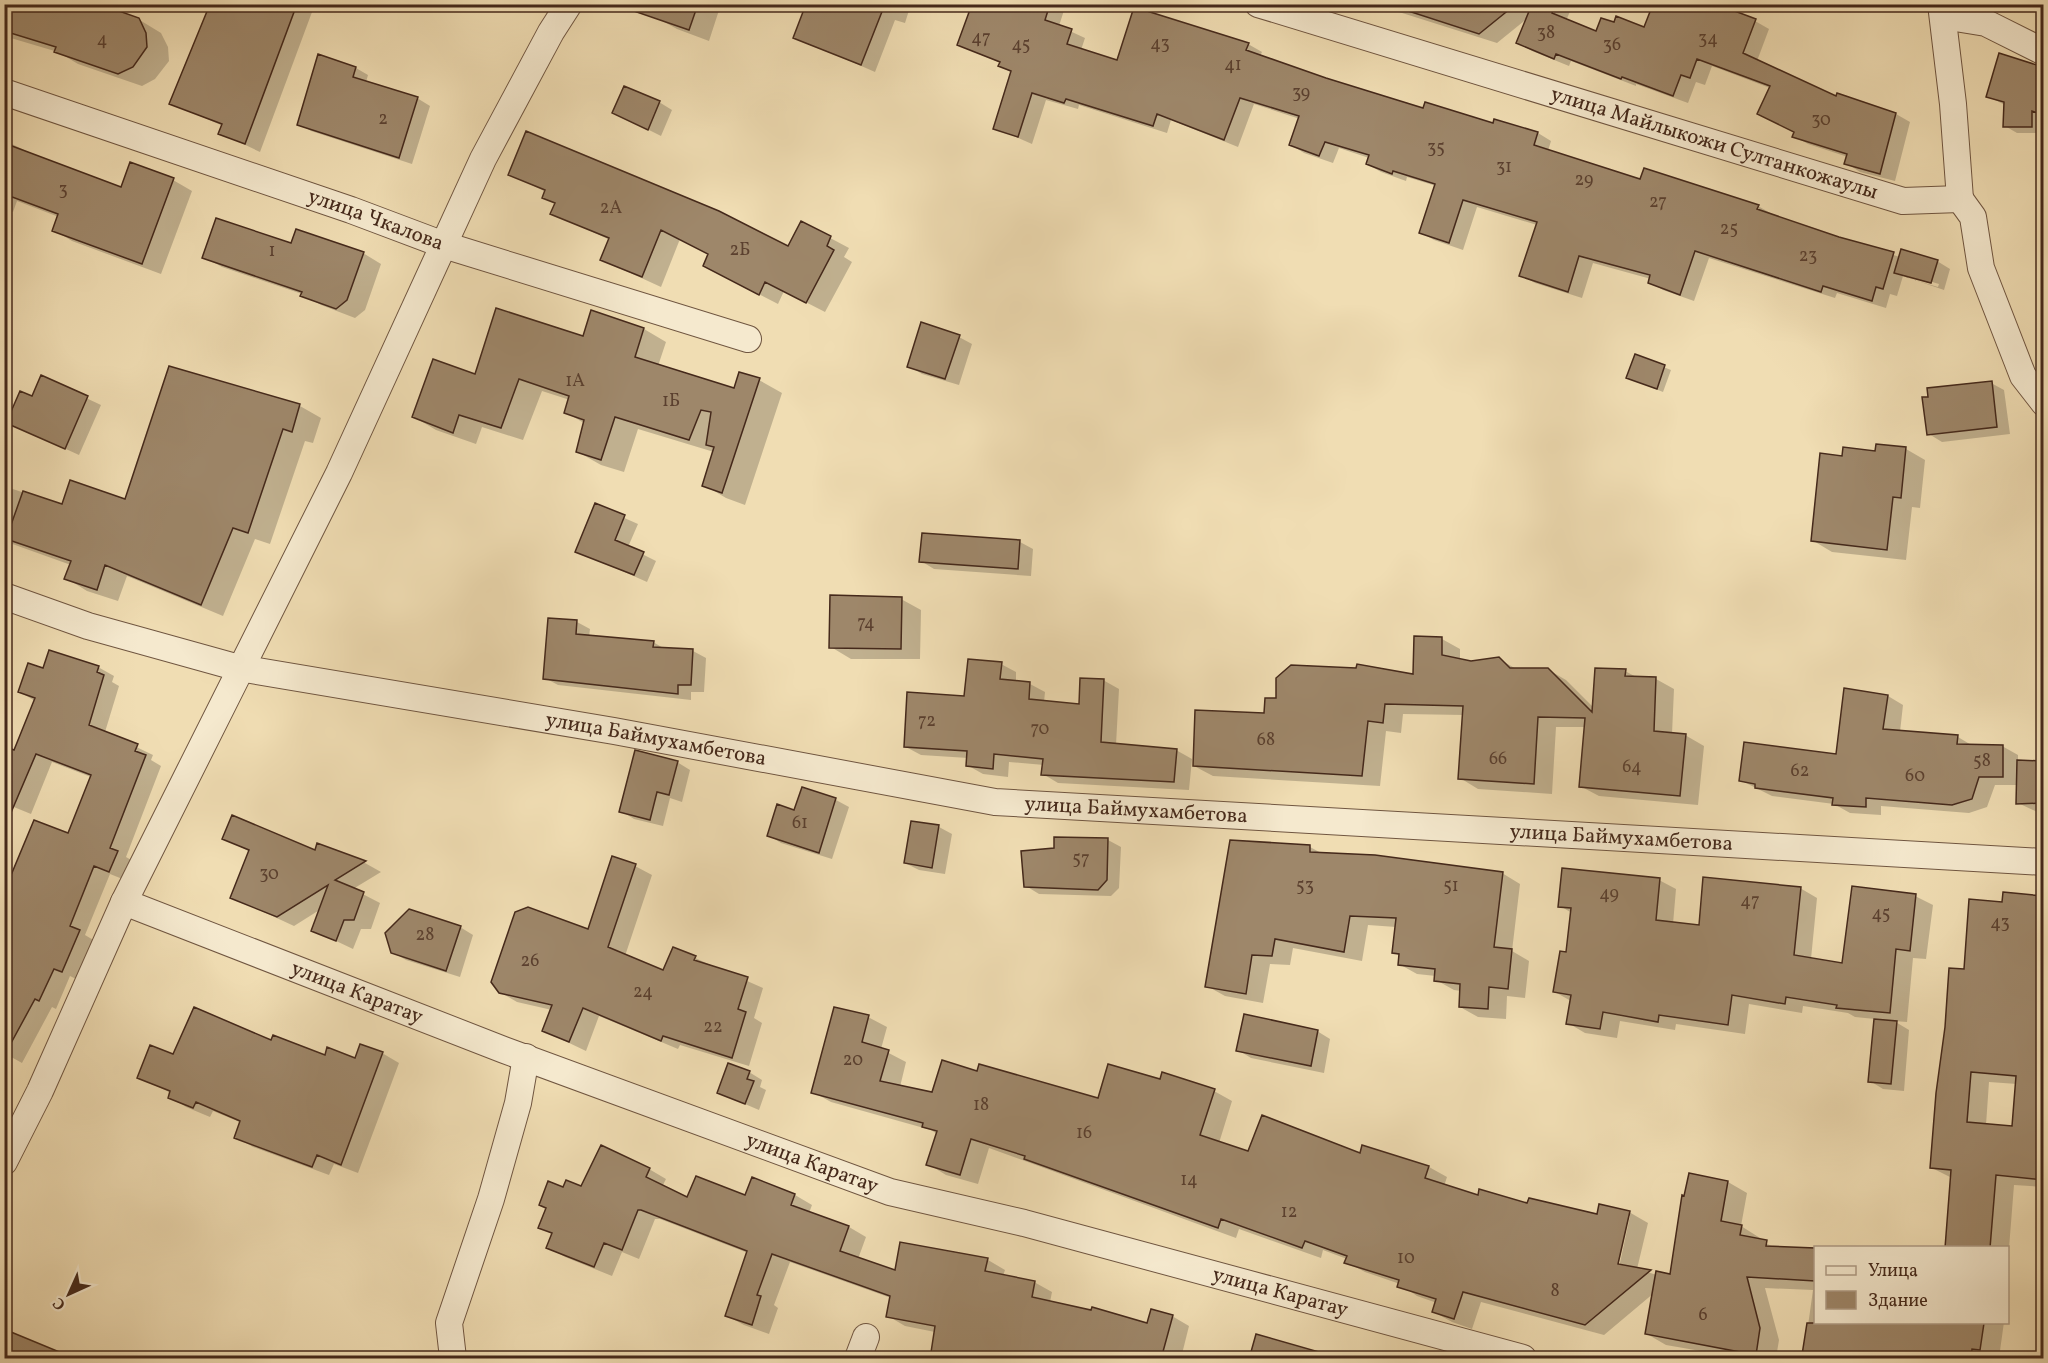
<svg xmlns="http://www.w3.org/2000/svg" width="2048" height="1363" font-family="Vollkorn,serif">
<style>
.shadow{fill:#0003;fill-rule:evenodd}
.building{fill:#9e876a;stroke:#45291b;stroke-width:1.5;fill-rule:evenodd}
.lines{fill:none;stroke-linecap:round;stroke-linejoin:round}
.minor-casing{stroke:#705641;stroke-width:28}
.minor{stroke:#f5e9ce;stroke-width:26}
.labels{text-anchor:middle;dominant-baseline:central;stroke-width:4.5;stroke-linejoin:round;paint-order:stroke}
.number-label{font-size:18px;fill:#5b402f}
.street-label{font-size:21px;fill:#45291b;stroke:#f5e9ce}
</style>
<rect width="100%" height="100%" fill="#f0ddb3"/>
<filter id="stains"><feTurbulence type="fractalNoise" baseFrequency=".00333" numOctaves="4"/><feColorMatrix values="0 0 0 0 .2 0 0 0 0 .09 0 0 0 0 .02 0 0 0 .5 -.17"/></filter>
<radialGradient id="worn" r=".72"><stop offset=".6" stop-color="#630" stop-opacity="0"/><stop offset="1" stop-color="#630" stop-opacity=".3"/></radialGradient>
<path class="shadow" d="M4,4H94L138,19L161,33L168,47L169,61L155,79L142,86L78,64L58,52L4,36Z
M214,4H315L260,152L220,133L223,126L171,103L185,64L193,66Z
M662,4H721L709,41L677,29L657,18Z
M807,4H911L905,23L895,20L875,72L795,37Z
M970,4H1066L1059,26L1085,38L1081,50L1118,62L1248,44L1262,52L1260,56L1424,110L1494,125L1495,121L1538,133L1551,141L1548,151L1641,181L1758,206L1772,214L1838,238L1900,257L1937,261L1950,269L1944,290L1903,276L1897,296L1890,294L1886,308L1837,293L1835,298L1709,258L1694,301L1663,290L1650,282L1651,279L1593,263L1582,298L1535,283L1521,275L1537,225L1477,207L1463,250L1434,240L1420,232L1436,186L1407,177L1406,181L1381,172L1367,164L1369,158L1339,148L1333,163L1304,153L1291,145L1300,119L1254,104L1238,147L1171,120L1167,133L1079,105L1078,109L1046,100L1032,144L995,128L1012,73L1000,66L1001,63L958,45L973,5ZM1908,275L1939,284L1938,287L1908,278Z
M1386,4H1573L1566,21L1597,33L1755,21L1769,29L1757,61L1837,98L1838,95L1896,114L1910,122L1895,181L1860,172L1846,163L1848,157L1808,144L1794,136L1795,132L1759,114L1770,88L1712,66L1705,85L1696,82L1688,103L1636,84V86L1571,61L1569,66L1532,51L1518,43L1528,18L1497,43L1399,12Z
M2000,55L2044,69V133H2017L2005,126V105L1987,96Z
M319,56L356,68L368,75L366,82L417,98L430,106L412,164L311,131L299,124Z
M659,102L672,110L661,136L627,119Z
M4,140L34,155L122,189L131,164L173,180L192,191L161,274L72,241L54,230L59,217L17,201L13,212L4,209Z
M510,174L789,248L802,223L849,248L844,257L852,262L825,312L784,291L778,304L723,276L710,255L680,239L661,287L602,260L610,240L552,213L556,204L544,197L546,192Z
M292,245L363,253L381,264L365,310L355,318L321,305L302,294L222,267L204,257Z
M592,312L644,329L666,342L658,366L735,390L759,380L782,393L745,505L726,498L704,485L714,452L638,429L624,472L601,465L578,452L584,423L565,412L570,400L542,391L523,440L482,427L476,444L436,430L414,417L476,376L584,338Z
M959,337L972,344L959,385L922,374L909,366Z
M1636,356L1671,370L1663,392L1628,378Z
M170,367L300,406L321,418L313,443L305,441L270,544L255,539L223,616L127,576L118,601L87,591L66,578L71,565L4,541V486L63,506L138,514Z
M41,377L101,405L79,455L11,424L32,398Z
M1991,383L2004,390L2010,434L1942,442L1929,434Z
M1906,449L1925,460L1920,508L1912,507L1906,560L1832,552L1812,540L1844,457Z
M595,505L638,524L628,547L656,561L647,582L577,551Z
M1020,542L1033,549L1031,576L934,569L921,561Z
M901,599L921,610L920,659H851L831,647Z
M577,622L590,629L589,637L653,642L665,649L693,651L706,658L704,692H691V700L558,685L545,678Z
M1442,639L1460,649V660L1471,662L1499,659L1518,670L1547,669L1566,680L1593,707L1625,671L1638,678L1656,679L1674,689L1672,734L1685,735L1704,746L1698,805L1599,796L1580,786L1585,727H1556L1552,794L1478,789L1460,778L1464,715L1403,714L1401,733L1386,731L1380,786L1213,776L1194,766L1266,714L1277,700L1415,675Z
M1001,664L1016,672V682L1030,684L1045,692L1044,702L1080,706L1103,680L1119,689L1116,745L1176,750L1192,759L1189,790L1058,783L1043,774L1044,765L1009,762L1008,777L983,774L967,765L968,758L921,755L906,747L966,697Z
M98,667L114,676L112,682L119,686L105,732L153,755L151,760L161,766L126,857L133,861L125,880L110,874L85,935L95,941L78,980L70,976L56,1009L52,1007L22,1063L4,1053L69,835L91,777L52,762L31,814L4,803L15,752L35,701L20,692L44,670Z
M1845,690L1888,696L1903,705L1900,732L1958,737L1973,746H2002L2018,755V762H2044V815L2018,803V785H1995L1987,807L1969,813L1881,806V815L1850,813L1834,804L1772,796L1740,780L1838,755Z
M677,762L690,770L682,802L670,798L663,826L634,819L621,811Z
M803,789L836,800L849,807L832,859L781,843L768,835L795,812Z
M912,822L939,827L952,834L945,874L919,870L905,863Z
M224,838L316,852L318,845L365,863L381,872L353,889L380,903L371,929H361L353,949L313,930L321,909L294,926L231,897L250,852Z
M1108,840L1121,847L1119,888L1111,896L1039,894L1026,886L1056,849Z
M1310,847L1323,854L1502,873L1520,884L1512,951L1529,961L1525,998L1507,996L1506,1019L1478,1017L1460,1007L1461,991L1454,990L1436,980V976L1417,974L1399,964L1400,956L1394,952L1396,927L1368,925L1362,961L1293,948L1290,965L1270,964L1263,1003L1225,996L1207,986Z
M635,866L652,875L625,956L664,972L695,958L763,988L754,1018L762,1023L749,1066L680,1045L678,1049L599,1016L586,1051L544,1031L552,1010L517,1002L500,992L589,931Z
M1659,880L1676,889L1673,924L1700,927L1800,888L1817,898L1811,959L1844,965L1915,896L1933,905L1926,959L1913,958L1907,1022L1894,1021L1909,1030L1904,1091L1883,1089L1870,1081L1875,1019L1855,1017L1848,1013L1803,1006L1802,1013L1749,1004L1745,1034L1676,1024L1675,1030L1620,1021L1617,1038L1585,1033L1568,1023L1571,1001L1555,992L1567,954L1572,913L1560,906Z
M2039,890H2044V1187L2014,1185L2008,1261V1248H1948L1952,1178L1932,1168L1965,970L2003,904L2038,897ZM1989,1082L2017,1084L2013,1128L1986,1125Z
M460,927L473,935L460,977L406,960L392,952Z
M868,1017L887,1027L881,1049L906,1062L900,1087L933,1094L978,1073L1099,1100L1161,1080L1214,1091L1232,1101L1219,1143L1249,1153L1361,1155L1363,1146L1429,1167L1447,1177L1444,1186L1479,1196L1598,1216L1629,1212L1648,1223L1637,1269L1657,1275H1671L1728,1182L1747,1193L1741,1226L1760,1238V1241L1777,1248L1816,1249V1322H2004L1999,1358H1811L1804,1354L1813,1290L1765,1288L1779,1340L1776,1358H1741L1666,1345L1647,1334L1654,1293L1604,1335L1481,1302L1472,1329L1452,1322L1434,1312L1437,1303L1417,1296L1400,1284L1365,1272L1346,1262L1347,1259L1323,1250L1321,1258L1239,1229L1236,1238L989,1148L978,1184L946,1175L928,1164L937,1134L931,1130L831,1102L813,1092ZM1627,1216H1630L1618,1272L1615,1271Z
M1317,1031L1330,1039L1324,1073L1251,1058L1238,1050Z
M272,1042L325,1057L356,1060L382,1053L399,1063L358,1173L334,1164L329,1175L253,1147L236,1137L242,1123L213,1111L210,1117L186,1107L170,1097L171,1093L138,1077L174,1056Z
M749,1072L762,1080L760,1087L766,1090L759,1110L719,1093Z
M649,1169L666,1179L662,1187L688,1200L795,1195L812,1205L809,1213L849,1227L866,1237L858,1259L896,1272L902,1244L988,1260L1005,1270L1003,1276L1034,1282L1052,1292L1050,1302L1148,1325L1172,1316L1189,1326L1181,1358H931L935,1332L905,1326L888,1316L891,1298L790,1262L774,1305L778,1308L769,1334L744,1325L727,1316L748,1253L660,1219H655L639,1259L622,1252L612,1276L565,1257L548,1247L553,1235L540,1227L564,1189L582,1188Z
M1257,1336L1335,1358H1251Z
M269,1353L278,1358H265Z"/>
<path class="building" d="M7,4H99L139,18L146,33L147,47L133,67L118,74L54,52L56,47L4,31Z
M210,4H297L245,144L218,134L222,124L169,104Z
M625,4H698L689,30L625,8Z
M806,4H885L861,65L793,38Z
M972,4H1050L1045,20L1072,29L1067,44L1117,60L1134,7L1249,43L1246,50L1326,78L1423,108L1425,102L1493,123L1494,119L1538,132L1534,145L1640,179L1644,168L1759,205L1757,209L1839,237L1894,252L1883,289L1876,287L1872,301L1823,286L1821,292L1695,251L1680,295L1648,283L1650,275L1579,256L1568,292L1519,276L1537,222L1463,200L1449,243L1419,233L1435,184L1393,171L1392,174L1366,164L1369,155L1325,142L1319,156L1289,145L1299,116L1240,98L1224,140L1157,114L1153,126L1066,99L1064,103L1032,93L1018,137L993,129L1011,71L998,66L1000,62L957,45Z
M1403,4H1516L1479,34L1402,9Z
M1532,4H1555L1552,13L1596,31L1601,18L1614,22L1616,16L1644,27L1653,4H1716L1756,19L1743,53L1836,96L1837,93L1896,113L1880,174L1844,164L1847,154L1792,137L1794,132L1757,114L1770,86L1697,59L1690,78L1681,75L1673,96L1622,77L1621,79L1556,54L1554,59L1516,43Z
M1999,53L2043,67V115L2032,111V127H2003L2004,102L1986,97Z
M318,54L356,67L353,77L418,97L399,158L297,125Z
M624,86L660,101L648,130L612,113Z
M526,131L719,211L788,246L801,221L831,236L827,246L834,250L806,303L765,282L759,295L703,266L708,254L661,230L642,277L600,260L609,238L550,214L555,203L542,198L545,190L508,175Z
M4,143L121,187L130,162L174,178L142,264L52,231L58,214L4,194Z
M216,218L291,243L296,229L364,252L347,300L336,309L300,296L302,292L202,258Z
M1901,249L1938,260L1931,283L1894,273Z
M496,308L583,336L591,310L644,328L635,357L734,388L739,372L760,378L722,493L702,486L714,447L706,445L711,412L701,410L689,440L615,417L601,460L576,452L584,420L564,413L569,396L519,379L501,428L459,415L453,433L412,417L433,359L475,374Z
M921,322L960,335L945,379L907,367Z
M1635,354L1665,365L1657,389L1626,378Z
M169,366L300,404L292,432L283,429L248,533L233,528L201,605L105,565L97,590L64,579L71,561L6,539L23,491L62,504L70,480L125,499Z
M41,375L88,396L65,449L6,423L20,391L32,396Z
M1992,381L1997,427L1927,435L1922,397H1928L1927,388Z
M1876,444L1906,447L1901,498L1893,497L1887,550L1811,541L1820,453L1842,456L1843,447L1875,451Z
M595,503L625,515L615,540L644,552L634,575L575,552Z
M922,533L1020,540L1018,569L919,562Z
M830,595L902,597L901,649L829,648Z
M548,618L577,620L576,634L654,641L653,647L693,649L691,685H678V694L543,679Z
M1414,636L1442,637V655L1471,661L1499,657L1510,668H1548L1592,712L1595,668L1626,669L1625,676L1656,677L1654,731L1686,734L1680,796L1579,787L1585,718L1538,717L1534,784L1458,779L1463,706L1385,704L1383,723L1368,721L1362,776L1193,766L1195,710L1264,713L1265,698H1276V678L1291,665L1356,668L1357,664L1413,674Z
M49,650L99,666L97,672L104,675L89,725L138,744L135,751L146,755L110,848L118,851L109,872L94,866L70,926L80,930L62,972L54,969L39,1001L35,999L4,1056V892L34,820L68,833L91,775L36,754L4,829V746L14,750L35,698L18,692L28,663L43,668Z
M968,659L1002,662L1000,679L1030,682L1029,699L1079,704L1080,678L1104,679L1101,742L1177,749L1174,782L1041,775L1043,759L994,754L993,769L966,766L967,751L904,747L907,692L964,696Z
M1844,688L1888,695L1883,729L1958,735L1957,744L2003,745V777H1979L1972,799L1952,805L1866,798V807L1832,805L1833,798L1755,788V784L1739,781L1744,742L1836,754Z
M635,750L678,761L669,795L657,792L650,820L619,812Z
M2017,760L2043,761V803L2016,804Z
M802,787L836,798L819,853L767,836L777,804L794,810Z
M232,815L315,850L317,843L366,861L335,880L364,892L354,920H344L336,941L311,931L328,885L277,917L230,898L249,850L222,839Z
M911,821L939,825L932,868L904,863Z
M1054,837L1108,838L1107,880L1098,890L1024,887L1021,851L1054,848Z
M1230,840L1310,845V852L1375,855L1503,872L1494,947L1512,949L1508,989L1489,987L1488,1009L1459,1007L1460,984L1434,981L1435,969L1398,965L1399,954L1392,953L1396,918L1350,916L1344,952L1275,939L1272,956L1252,955L1246,994L1205,987Z
M612,856L636,864L608,947L663,970L673,947L696,956L694,960L748,977L738,1009L746,1012L732,1058L663,1036L661,1041L583,1008L569,1042L542,1031L552,1005L499,993L491,982L515,912L528,907L588,929Z
M1562,868L1660,878L1656,920L1699,925L1703,877L1801,887L1794,955L1842,963L1852,886L1916,894L1910,951L1896,949L1890,1013L1836,1008L1837,1005L1786,997L1785,1004L1732,995L1728,1025L1659,1015L1658,1022L1603,1012L1600,1029L1566,1024L1571,995L1553,992L1560,951L1566,952L1571,908L1558,907Z
M2003,892L2043,896V1180L1996,1175L1990,1248H1945L1951,1170L1930,1168L1936,1093L1945,1027L1949,968L1964,969L1969,899L2002,902ZM1971,1072L2016,1076L2012,1126L1967,1122Z
M409,909L461,926L446,971L391,953L385,933Z
M194,1007L271,1040L273,1035L325,1055L327,1047L355,1058L360,1044L383,1052L341,1165L317,1155L312,1167L234,1138L240,1121L196,1102L193,1108L168,1098L170,1091L137,1078L150,1045L173,1054Z
M834,1007L869,1015L862,1042L889,1050L880,1081L932,1092L942,1060L977,1071L979,1064L1098,1098L1108,1064L1160,1079L1162,1072L1215,1089L1200,1135L1248,1151L1262,1115L1360,1153L1362,1145L1429,1166L1425,1178L1478,1195L1479,1189L1527,1203L1529,1198L1597,1214L1599,1204L1630,1211L1618,1264L1651,1270L1585,1325L1463,1292L1454,1319L1432,1312L1436,1299L1397,1287L1399,1280L1344,1263L1347,1256L1305,1241L1302,1248L1221,1219L1218,1228L1024,1159L1025,1156L971,1139L960,1175L926,1165L937,1131L922,1127L923,1123L811,1093Z
M1244,1014L1318,1030L1311,1066L1236,1051Z
M1874,1019L1897,1021L1891,1084L1868,1082Z
M728,1063L750,1071L747,1079L754,1081L745,1104L717,1093Z
M601,1145L650,1168L646,1177L687,1197L696,1176L745,1195L752,1177L795,1194L791,1205L849,1226L840,1251L895,1270L900,1242L988,1258L985,1271L1035,1281L1032,1297L1091,1310L1092,1307L1147,1323L1151,1309L1173,1315L1161,1359H930L935,1326L886,1317L890,1296L772,1254L757,1295L761,1296L752,1325L725,1316L747,1251L641,1210H638L622,1250L604,1243L594,1267L546,1248L552,1233L538,1228L546,1208L539,1205L548,1181L563,1187L566,1180L581,1186Z
M1689,1173L1728,1181L1721,1221L1742,1225L1740,1235L1767,1240L1766,1246L1815,1248V1281L1747,1277L1760,1328L1756,1355L1645,1334L1656,1271L1670,1274L1682,1195L1684,1196Z
M1807,1323H1984L1980,1350L1972,1349L1971,1359H1826L1802,1355Z
M11,1332L74,1358V1359H4V1346Z
M1256,1334L1319,1352L1318,1359H1249Z"/>
<g class="lines">
<g class="minor-casing">
<g id="minor">
<path id="s1" d="M1258,4L1903,201L1960,199"/>
<path d="M1941,4L1953,104L1960,199"/>
<path d="M1943,16L1986,23L2044,52"/>
<path id="s2" d="M4,92L351,210L444,245L748,339"/>
<path d="M1960,199L1973,217L1981,268L2023,376L2044,403"/>
<path id="s3" d="M4,596L88,626L239,668L614,731L995,802L2044,862"/>
<path id="s4" d="M124,902L504,1050L890,1192L1024,1223L1523,1358"/>
<path d="M4,1162L40,1091L124,902L339,473L483,159L551,32L569,4"/>
<path d="M453,1358L449,1323L491,1199L518,1103L526,1057"/>
<path d="M858,1358L866,1337"/>
</g>
</g>
<use href="#minor" class="minor"/>
</g>
<g class="labels">
<g class="number-label">
<text x="1546" y="33">38</text>
<text x="981" y="38">47</text>
<text x="1708" y="39">34</text>
<text x="102" y="40">4</text>
<text x="1160" y="44">43</text>
<text x="1021" y="45">45</text>
<text x="1612" y="45">36</text>
<text x="1233" y="65">41</text>
<text x="1301" y="93">39</text>
<text x="383" y="119">2</text>
<text x="1821" y="120">30</text>
<text x="1436" y="148">35</text>
<text x="1504" y="167">31</text>
<text x="1584" y="180">29</text>
<text x="63" y="190">3</text>
<text x="1658" y="202">27</text>
<text x="611" y="208">2А</text>
<text x="1729" y="229">25</text>
<text x="740" y="250">2Б</text>
<text x="272" y="251">1</text>
<text x="1808" y="256">23</text>
<text x="575" y="381">1А</text>
<text x="671" y="401">1Б</text>
<text x="866" y="623">74</text>
<text x="927" y="721">72</text>
<text x="1040" y="729">70</text>
<text x="1266" y="740">68</text>
<text x="1498" y="759">66</text>
<text x="1982" y="761">58</text>
<text x="1632" y="767">64</text>
<text x="1800" y="771">62</text>
<text x="1915" y="776">60</text>
<text x="800" y="823">61</text>
<text x="1081" y="859">57</text>
<text x="269" y="874">30</text>
<text x="1305" y="886">53</text>
<text x="1451" y="886">51</text>
<text x="1609" y="894">49</text>
<text x="1750" y="901">47</text>
<text x="1881" y="914">45</text>
<text x="2000" y="923">43</text>
<text x="425" y="935">28</text>
<text x="530" y="961">26</text>
<text x="643" y="992">24</text>
<text x="713" y="1027">22</text>
<text x="853" y="1060">20</text>
<text x="981" y="1105">18</text>
<text x="1084" y="1133">16</text>
<text x="1189" y="1180">14</text>
<text x="1289" y="1212">12</text>
<text x="1406" y="1258">10</text>
<text x="1555" y="1291">8</text>
<text x="1703" y="1315">6</text>
</g>
<g class="street-label">
<text stroke="none"><textPath href="#s1" startOffset="477">улица Майлыкожи Султанкожаулы</textPath></text>
<text stroke="none"><textPath href="#s2" startOffset="393">улица Чкалова</textPath></text>
<text stroke="none"><textPath href="#s3" startOffset="669">улица Баймухамбетова</textPath></text>
<text stroke="none"><textPath href="#s3" startOffset="1155">улица Баймухамбетова</textPath></text>
<text stroke="none"><textPath href="#s3" startOffset="1641">улица Баймухамбетова</textPath></text>
<text stroke="none"><textPath href="#s4" startOffset="250">улица Каратау</textPath></text>
<text stroke="none"><textPath href="#s4" startOffset="736">улица Каратау</textPath></text>
<text stroke="none"><textPath href="#s4" startOffset="1222">улица Каратау</textPath></text>
</g>
</g>
<rect width="2048" height="1363" fill="none" stroke="#f0ddb3" stroke-width="24"/>
<rect x="6" y="6" width="2036" height="1351" fill="none" stroke="#45291b" stroke-width="3"/>
<rect x="12" y="12" width="2024" height="1339" fill="none" stroke="#45291b" stroke-width="1.5"/>
<rect x="1814" y="1246" width="195" height="78" fill="#f5e9ce" stroke="#af9c86" stroke-width="1.5"/>
<rect x="1826" y="1266" width="30" height="9" fill="#f5e9ce" stroke="#af9c86" stroke-width="1.5"/>
<text x="1868" y="1276" font-size="18" fill="#45291b">Улица</text>
<rect x="1826" y="1291" width="30" height="18" fill="#9e876a" stroke="#af9c86" stroke-width="1.5"/>
<text x="1868" y="1306" font-size="18" fill="#45291b">Здание</text>
<g transform="translate(69 1294) rotate(225)" stroke="#f5e9ce" stroke-width="4.5" paint-order="stroke">
<path d="M0-4.5L10 22L0 15L-10 22Z" fill="#45291b"/>
<text y="-9" font-size="16" font-weight="bold" text-anchor="middle" fill="#45291b">С</text>
</g>
<rect width="100%" height="100%" filter="url(#stains)"/>
<rect width="100%" height="100%" fill="url(#worn)"/>
</svg>
